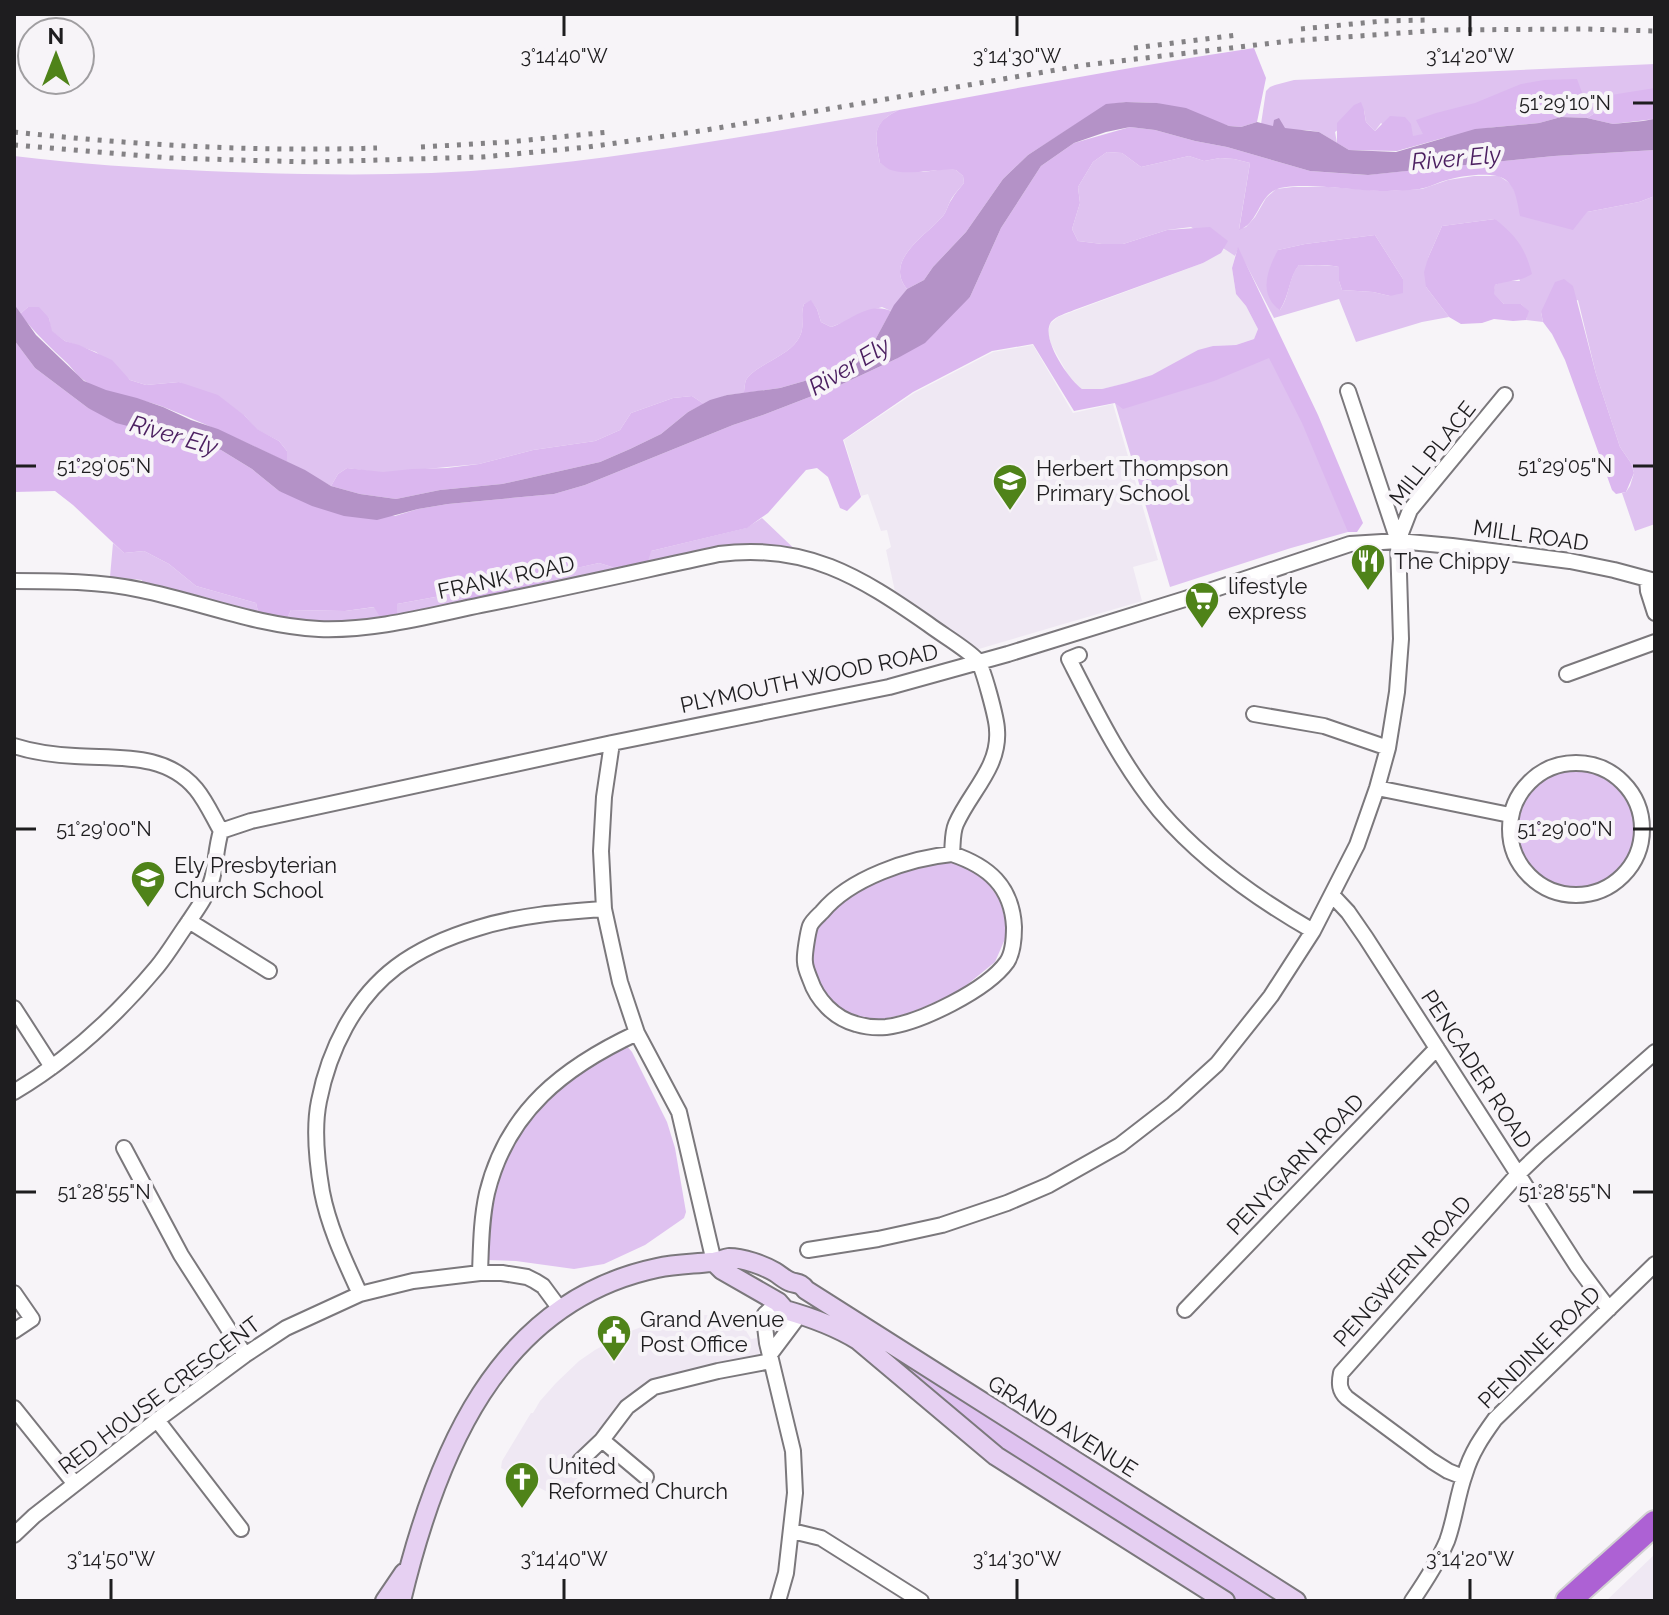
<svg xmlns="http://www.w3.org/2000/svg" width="1669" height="1615" font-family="Raleway,sans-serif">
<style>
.built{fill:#efe8f3}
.green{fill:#dfc2f0;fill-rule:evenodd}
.forest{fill:#dbb7ef}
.water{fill:#b492c7}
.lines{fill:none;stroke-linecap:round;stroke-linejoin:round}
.street-casing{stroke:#7b787c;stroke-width:18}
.secondary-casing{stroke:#7b787c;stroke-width:22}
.highway-casing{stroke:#d2d2d2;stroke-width:28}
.street{stroke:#fff;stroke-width:14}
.secondary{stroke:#e6d0f2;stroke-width:18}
.highway{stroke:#ad61d4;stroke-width:24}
.rail{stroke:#848285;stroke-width:5;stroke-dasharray:4 8;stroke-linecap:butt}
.ticks{fill:none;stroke:#1e1d1f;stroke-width:3}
.labels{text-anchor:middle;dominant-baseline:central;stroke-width:8;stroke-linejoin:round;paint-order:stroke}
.street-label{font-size:22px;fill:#1e1d1f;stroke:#f7f4f8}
.poi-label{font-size:22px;fill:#1e1d1f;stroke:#f7f4f8;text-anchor:start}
.water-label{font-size:24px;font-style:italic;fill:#4c2061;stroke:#f7f4f8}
.ticks-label{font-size:20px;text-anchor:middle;fill:#1e1d1f;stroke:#f7f4f8;stroke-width:8;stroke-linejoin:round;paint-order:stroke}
</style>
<rect width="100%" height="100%" fill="#f7f4f8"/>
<path class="built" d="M1224,249L1235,256L1232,268L1236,294L1246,306L1258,329L1254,339L1236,345L1213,346L1152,375L1127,383L1102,389H1082L1072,382L1051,344L1048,334L1050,324L1058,317L1203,263Z
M1033,345L1073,413L1113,404L1158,560L1133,567L1142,601L972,651L896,596L886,550L891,547L887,530L881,531L868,494L861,496L844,440L914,393L993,352Z
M695,1315H718L739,1319L751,1339L757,1338L760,1354L645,1383L624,1401L570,1461L582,1473L561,1499L501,1468L502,1461L531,1413H533L540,1401L556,1383L579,1361L595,1350L628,1332L652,1323Z
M1655,1554V1601H1606Z"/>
<path class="green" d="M1655,64V103L1598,111L1587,118L1561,117L1562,109L1445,139V128L1431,141L1410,147L1381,123L1375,131L1366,122L1364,110L1335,132L1337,143L1319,132L1307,130H1289L1261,124L1266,91L1270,87L1275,85L1294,80Z
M899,110C871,123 875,136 880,163L923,172L945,169L956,170L963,176L964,183C960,188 955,193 952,198C948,204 947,211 943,216C927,235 883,260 907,289L891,311L882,307C864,312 849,321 831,327L821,322L817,309L811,301L804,304C799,318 807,327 797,341C786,357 754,366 746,380C745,382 744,391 744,393L727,395L704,404L692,396L673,398L631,413L620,430L595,441L533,450L479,464L383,473L347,468L338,474L331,486L287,462V451L279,441L256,429L245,416L179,382L146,385L130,380L96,352L65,341L51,331L49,318L28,307L20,314L14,304V156C78,164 143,168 207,171C307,175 410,177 510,168C640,156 770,132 899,110Z
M1107,152L1122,153L1141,167L1189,156L1204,161L1220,158L1234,159L1250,163L1239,229L1246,227L1255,217L1266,198L1276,189L1293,187H1329L1383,191L1422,189L1448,180L1474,176H1499L1511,184L1517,197L1587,212L1639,202L1655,196V524L1635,531L1622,493L1626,492L1630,486L1634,473L1631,463L1620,447L1596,374L1578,300L1541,312L1543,322L1526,320L1528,311L1521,304H1504L1493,294L1495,285L1504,281H1520L1495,219L1442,226L1428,258L1426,287L1449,317L1422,322L1356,342L1339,299L1274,318L1238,249L1235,256L1191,227L1167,230L1123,244H1102L1078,241L1072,229L1080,203L1078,187L1093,162ZM1375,235L1403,279L1390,296L1373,292L1342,290L1339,281V267C1325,264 1313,267 1299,265C1288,278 1290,296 1280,310L1278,250L1305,244Z
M1271,340L1355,530L1291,548L1170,587L1115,403Z
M762,518L803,557L770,552L532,593L549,574L599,563L612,567L651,551L746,528Z
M113,543L124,553L144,551L169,564L196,586L256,603L260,620L143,590L142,580L110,577Z
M457,593L470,608L397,622V604Z
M375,607L384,624L284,625L291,610L345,611Z
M1516 830a59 59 0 1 1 118 0a59 59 0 1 1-118 0Z
M930,862H956L981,874L1000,900L1008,932L995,962L958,992L910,1013L874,1021L855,1017L830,1001L813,975L810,951L821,919L846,895L882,877Z
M626,1045L632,1052L667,1122L675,1148L686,1212L684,1218L645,1245L604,1264L574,1269L516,1261L487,1260L490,1215L495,1189L506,1160L521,1130L544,1101L587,1065Z
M875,1342L1283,1601H1238L1185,1568L991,1444Z"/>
<path class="forest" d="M1254,48L1266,78L1257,122L1241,127L1229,126L1156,103L1126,102L1106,105L1028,155L1003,179L966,232L933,267L924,280L907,289C883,260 927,235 943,216C947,211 948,204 952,199C955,193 960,188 964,183L963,176L956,170C938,168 907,176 891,170C887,169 884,165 880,163C875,135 871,123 899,110C1017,88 1135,66 1254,48Z
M1577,79L1583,95H1611L1655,88V119L1613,124L1587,118L1598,111V106C1591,102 1584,103 1578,98L1564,106L1561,117L1539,123L1475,129L1397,151L1349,150L1337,143V123L1354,105L1361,102L1364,110L1366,122L1375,131L1390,116L1405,117L1411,124L1413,136L1423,134L1416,120L1436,113L1475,103L1521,84L1544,80Z
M1130,127L1155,130L1195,141L1227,147L1310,171L1367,175L1554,156L1655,150V196L1639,202L1587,212L1573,230L1520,216C1517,200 1515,180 1497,176C1482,173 1461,176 1447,180C1439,182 1432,186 1424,188C1412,191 1399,190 1387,191C1362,192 1294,180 1275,190C1258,199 1258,224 1239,230L1250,163L1234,159L1220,158L1204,161L1189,156L1141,167L1122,153L1107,152L1093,162L1078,187L1080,203L1072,229L1078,241L1102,244H1123L1167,230L1210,227L1228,241L1221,253L1203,263L1074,310C1067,313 1056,316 1051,322C1040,338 1069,380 1082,389H1102L1126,383L1152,375L1198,350L1213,346L1236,345L1254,339L1258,329L1246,306L1236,294L1232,268L1238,247L1318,415L1363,523L1357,532H1348L1302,423L1269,358L1214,381L1123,409L1115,403L1074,411L1033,344L992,351L913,392L843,440L861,497L847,511L840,508L828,477L817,468L806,470L768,513L747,528L651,551L648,562L635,565L612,567L599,563L550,574L532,593L470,608L457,593L397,604V622L384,624L374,607L345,611L291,610L284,625L260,620L256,603L196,586L169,564L144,551L124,553L73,505L55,491L14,492V340L35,368L88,408L221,450L252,469L279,491L395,516L418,509L448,504L554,494L585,485L733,425L763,415L838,386L896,359L970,297L1001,228L1041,166L1074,143Z
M1495,219C1516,236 1525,247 1532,274C1517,283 1510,279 1495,285L1494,294L1504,304H1521L1529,311L1526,320L1513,321L1494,319L1482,323L1461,324L1449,317L1426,287L1424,272L1428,258L1442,226Z
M1375,235L1403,279V293L1390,296L1373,292L1342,290L1339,281V267C1325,263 1313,267 1299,265C1289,277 1290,294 1280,310C1258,295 1267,270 1278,250L1305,244Z
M1564,279L1573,286L1596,374L1620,447L1631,463L1634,473L1626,492L1616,494L1612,490L1565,360L1552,334L1543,322L1541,312L1555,282Z
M811,300L817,309L821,322L831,327C852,320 869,301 891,311L874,342L859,354L815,378L780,388L744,393C744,391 745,382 746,380C754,366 786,357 797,341C807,327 799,318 804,304Z
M28,307H39L49,318L52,331L65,341L79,345L112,360L130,380L146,385L179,382L218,395L245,416L257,429L279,441L287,451V462C245,442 204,423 161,406C137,397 106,396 85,381C78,377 73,369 67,363C50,347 34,332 20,314Z
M692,396L704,404L688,412L661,434L630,449L600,462L502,484L440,490L396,499L360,494L331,486L338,474L347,468L383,472L412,469L447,468L479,464L533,450L595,441L620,430L631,413L673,398Z"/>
<path class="water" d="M1126,102L1157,103L1186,108L1229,126L1241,127L1257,122L1273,126L1274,120L1279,118L1285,128L1319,132L1349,150L1396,152L1475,129L1539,123L1561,117L1587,118L1613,124L1643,121L1654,119L1655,150L1554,156L1368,175L1310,171L1227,147L1195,141L1155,130L1130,127L1106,132L1074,143L1041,166L1001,228L970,297L925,343L896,359L838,386L763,415L733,425L585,485L554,494L448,504L418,509L377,520L344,516L312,506L279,491L252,469L221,450L116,423L88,408L35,368L14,340V304L36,335L84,381L106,390L137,398L163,407L191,420L218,429L305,470L331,486L360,494L396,499L440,490L502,484L600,462L630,449L661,434L688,412L710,400L727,395L780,388L815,378L859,354L874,342L894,305L907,289L924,280L933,267L966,232L1003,179L1028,155L1106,104Z"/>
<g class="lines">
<g class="street-casing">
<path id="street" d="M1398,541L1410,510L1505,395
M1647,579L1648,591L1655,613
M14,581C56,581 100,581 141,590C200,602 258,626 319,629C374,631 428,616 481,605C561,589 640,571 719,554C806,543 859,576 928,624C941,634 967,649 977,660C983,666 997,720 997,730C1000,767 970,792 956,824C952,833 953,844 952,854
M1079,655L1069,659C1096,712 1122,765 1160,811C1201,859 1259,900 1313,931
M1567,674L1655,642
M1254,714L1324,726L1388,748
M612,743L604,797L601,851L604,909L620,982L637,1033L679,1112L714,1262
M14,746C33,752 55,755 75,756C117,759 165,752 196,789C206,801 213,817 221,831
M1510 829a66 66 0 1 1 132 0a66 66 0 1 1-132 0Z
M1377,788L1510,815
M221,831L251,821L612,743L889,687L1008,654L1185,599L1350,544L1398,541L1452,546L1570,561L1614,570L1655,581
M952,854C988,866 1012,886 1014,927C1014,937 1013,953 1007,962C987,990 920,1023 886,1027C875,1028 866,1027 856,1024C834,1018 817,1000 810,979C808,974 805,967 805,962C804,955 808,932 810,926C812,921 818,916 822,912C850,878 910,858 952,854Z
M1333,896L1348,912L1366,938L1577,1266L1609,1309
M189,921L269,971
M14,1008L52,1067
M14,1092C68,1060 117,1015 157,967C167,955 176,940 185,927C195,912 207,897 212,879C216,864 216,847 221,831
M124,1148L181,1255L245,1355
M808,1250L878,1239L942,1225L1007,1203L1049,1185L1120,1145L1173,1104L1217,1064L1271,996L1313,931L1357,845L1377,788L1388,748L1397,692L1401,639L1398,541L1348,391
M480,1273C481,1247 481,1220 487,1193C507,1111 564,1067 637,1033
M14,1293L32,1319L14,1331
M360,1294C345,1261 329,1228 322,1192C317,1163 313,1130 319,1101C329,1050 354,999 396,967C420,949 451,936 478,928C519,915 562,912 604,909
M1185,1310L1437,1048
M771,1353L795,1321L796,1312
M14,1408L75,1484
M157,1420L241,1529
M580,1461L602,1440
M646,1477L602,1440L627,1407L654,1387L718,1371L771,1361
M1463,1477L1448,1471L1432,1461L1347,1398C1339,1391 1339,1383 1341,1373L1518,1174L1540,1153L1655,1052
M792,1531L821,1538L921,1601
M14,1535L34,1516L157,1420L245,1355L286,1328L360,1294L413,1281L480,1273H502L527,1277L535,1281L543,1286L560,1309
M778,1601L786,1573L795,1493L793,1451L767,1343L764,1318L765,1314L778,1302
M1412,1601C1425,1582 1438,1562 1447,1541C1455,1519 1457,1496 1465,1474C1471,1453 1482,1437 1495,1419L1655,1264"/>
</g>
<g class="secondary-casing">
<path id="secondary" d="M714,1262L722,1270L778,1302L785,1310C810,1317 835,1326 858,1340L996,1456L1225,1601
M385,1601L404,1573
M401,1601C435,1458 496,1302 657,1268C675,1264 693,1264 711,1262C717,1262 723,1259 729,1258C743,1258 763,1265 775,1272C780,1275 785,1280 791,1282C798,1284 801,1283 806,1290L1296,1601"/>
</g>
<g class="highway-casing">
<path id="highway" d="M1568,1601L1655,1523"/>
</g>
<use href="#street" class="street"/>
<use href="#secondary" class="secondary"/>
<use href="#highway" class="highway"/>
<path class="rail" d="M1301,29L1383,21L1428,20
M1134,48L1237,35
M14,132C135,145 256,152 377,148
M14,145L170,158L310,162L482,157L588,147L700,131L1085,65L1290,41L1442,30L1584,29L1655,31
M421,147L508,142L609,132"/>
</g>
<path class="ticks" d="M564,16V36M1017,16V36M1470,16V36M1633,103H1653M16,466H36M1633,466H1653M16,829H36M1633,829H1653M16,1192H36M1633,1192H1653M111,1579V1599M564,1579V1599M1017,1579V1599M1470,1579V1599"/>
<defs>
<g id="school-pin" transform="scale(1.8)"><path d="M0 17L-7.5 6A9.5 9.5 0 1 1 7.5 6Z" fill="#4f8319" stroke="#f7f4f8"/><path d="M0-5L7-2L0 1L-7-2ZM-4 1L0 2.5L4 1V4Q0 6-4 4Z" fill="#fff"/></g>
<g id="restaurant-pin" transform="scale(1.8)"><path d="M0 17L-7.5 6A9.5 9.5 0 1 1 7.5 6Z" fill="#4f8319" stroke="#f7f4f8"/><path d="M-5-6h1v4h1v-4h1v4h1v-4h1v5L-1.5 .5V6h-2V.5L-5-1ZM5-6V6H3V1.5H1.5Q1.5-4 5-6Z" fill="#fff"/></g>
<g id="supermarket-pin" transform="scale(1.8)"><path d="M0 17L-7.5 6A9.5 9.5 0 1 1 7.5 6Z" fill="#4f8319" stroke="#f7f4f8"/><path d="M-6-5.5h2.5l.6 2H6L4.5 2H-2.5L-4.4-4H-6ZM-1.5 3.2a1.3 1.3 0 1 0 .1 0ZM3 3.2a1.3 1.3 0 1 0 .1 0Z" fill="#fff"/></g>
<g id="civic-pin" transform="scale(1.8)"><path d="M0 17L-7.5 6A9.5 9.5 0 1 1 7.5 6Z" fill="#4f8319" stroke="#f7f4f8"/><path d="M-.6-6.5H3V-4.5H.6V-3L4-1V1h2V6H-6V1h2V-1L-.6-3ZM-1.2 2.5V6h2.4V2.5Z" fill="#fff"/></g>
<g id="church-pin" transform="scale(1.8)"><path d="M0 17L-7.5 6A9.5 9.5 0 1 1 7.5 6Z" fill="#4f8319" stroke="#f7f4f8"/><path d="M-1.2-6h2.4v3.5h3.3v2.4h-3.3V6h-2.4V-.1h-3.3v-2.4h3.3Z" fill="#fff"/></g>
</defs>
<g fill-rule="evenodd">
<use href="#school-pin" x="1010" y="481"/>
<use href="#restaurant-pin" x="1368" y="561"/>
<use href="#supermarket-pin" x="1202" y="599"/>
<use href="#school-pin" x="148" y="878"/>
<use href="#civic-pin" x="614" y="1332"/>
<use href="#church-pin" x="522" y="1479"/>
</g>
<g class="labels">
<g class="street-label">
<text transform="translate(1432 453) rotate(-52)">MILL PLACE</text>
<text transform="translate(1531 535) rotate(8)">MILL ROAD</text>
<text transform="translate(506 577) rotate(-12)">FRANK ROAD</text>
<text transform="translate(809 678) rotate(-12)">PLYMOUTH WOOD ROAD</text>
<text transform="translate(1477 1069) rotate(57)">PENCADER ROAD</text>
<text transform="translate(1295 1164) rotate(-46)">PENYGARN ROAD</text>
<text transform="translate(1402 1271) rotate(-48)">PENGWERN ROAD</text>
<text transform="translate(1539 1347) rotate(-45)">PENDINE ROAD</text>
<text transform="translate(159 1395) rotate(-37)">RED HOUSE CRESCENT</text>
<text transform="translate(1063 1426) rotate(32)">GRAND AVENUE</text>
</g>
<g class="poi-label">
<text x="1036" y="468">Herbert Thompson<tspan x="1036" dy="25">Primary School</tspan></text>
<text x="1394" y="561">The Chippy</text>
<text x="1228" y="586">lifestyle<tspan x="1228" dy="25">express</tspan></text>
<text x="174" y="865">Ely Presbyterian<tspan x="174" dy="25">Church School</tspan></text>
<text x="640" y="1319">Grand Avenue<tspan x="640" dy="25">Post Office</tspan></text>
<text x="548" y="1466">United<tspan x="548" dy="25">Reformed Church</tspan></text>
</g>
<g class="water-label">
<text transform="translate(1456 158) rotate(-5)">River Ely</text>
<text transform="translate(849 366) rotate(-31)">River Ely</text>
<text transform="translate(174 435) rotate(16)">River Ely</text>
</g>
</g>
<g class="ticks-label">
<text x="564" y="63">3°14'40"W</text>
<text x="1017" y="63">3°14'30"W</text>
<text x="1470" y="63">3°14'20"W</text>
<text x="1565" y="110">51°29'10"N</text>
<text x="104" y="473">51°29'05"N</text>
<text x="1565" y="473">51°29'05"N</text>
<text x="104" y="836">51°29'00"N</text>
<text x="1565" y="836">51°29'00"N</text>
<text x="104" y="1199">51°28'55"N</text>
<text x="1565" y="1199">51°28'55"N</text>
<text x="111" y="1566">3°14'50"W</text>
<text x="564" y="1566">3°14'40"W</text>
<text x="1017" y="1566">3°14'30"W</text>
<text x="1470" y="1566">3°14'20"W</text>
</g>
<rect width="1669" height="1615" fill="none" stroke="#1e1d1f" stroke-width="32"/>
<g transform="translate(56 56)"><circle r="38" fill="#f7f4f8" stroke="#a09ea1" stroke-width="2"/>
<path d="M0-6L14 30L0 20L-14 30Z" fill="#4f8319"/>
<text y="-12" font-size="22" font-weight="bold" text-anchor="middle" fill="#1e1d1f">N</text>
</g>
</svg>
